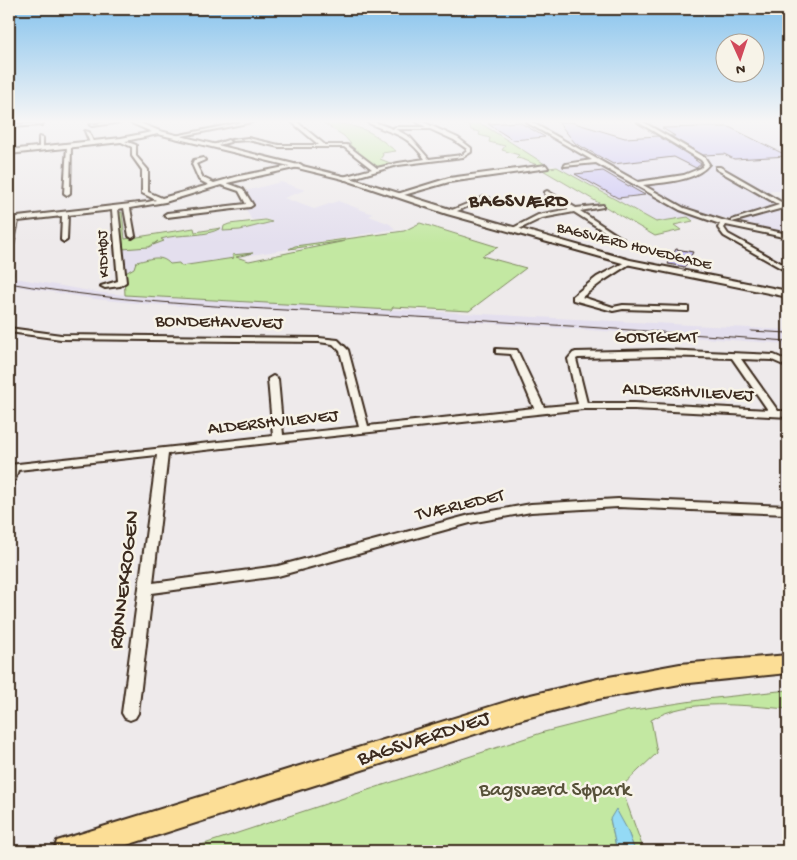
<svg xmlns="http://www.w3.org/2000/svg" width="797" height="860" font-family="'Gochi Hand',sans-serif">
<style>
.built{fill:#e4dfee}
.green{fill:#c3e8a2;stroke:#7f8960}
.water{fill:#94daf5;stroke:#70949f}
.building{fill:#cbc4f6;stroke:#3b2a1e}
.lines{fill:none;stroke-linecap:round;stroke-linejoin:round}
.minor-casing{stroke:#3b2a1e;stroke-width:4}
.tertiary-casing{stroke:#3b2a1e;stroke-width:4}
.primary-casing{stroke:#3b2a1e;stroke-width:4}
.minor{fill:#f7f3e8;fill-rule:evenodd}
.tertiary{fill:#f7f3e8;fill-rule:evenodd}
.primary{fill:#fcde96;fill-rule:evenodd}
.tram{stroke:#3b2a1e;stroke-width:1}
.labels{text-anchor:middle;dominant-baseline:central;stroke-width:5;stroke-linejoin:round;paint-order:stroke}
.far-street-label{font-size:15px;fill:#3b2a1e;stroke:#f7f3e8}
.street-label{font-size:18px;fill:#3b2a1e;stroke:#f7f3e8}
.far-district-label{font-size:19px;font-weight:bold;letter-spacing:1px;fill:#3b2a1e;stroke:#f7f3e8}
.near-street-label{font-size:21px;fill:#3b2a1e;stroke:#f7f3e8}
.near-park-label{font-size:21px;fill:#565038;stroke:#f7f3e8}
</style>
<rect width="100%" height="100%" fill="#eeeaeb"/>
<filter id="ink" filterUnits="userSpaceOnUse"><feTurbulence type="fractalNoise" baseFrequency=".02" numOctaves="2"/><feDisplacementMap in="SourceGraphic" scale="10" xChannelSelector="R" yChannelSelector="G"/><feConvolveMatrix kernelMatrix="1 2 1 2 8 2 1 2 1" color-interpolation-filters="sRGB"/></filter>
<g filter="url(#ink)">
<path class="built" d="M474,122H788V191H753L788,211V233L708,214L698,219L656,222L553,165L548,166L485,126Z
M281,182L305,190L284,198L314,209L338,201L373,214L369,216L390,224L395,229L295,246L289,249L124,275L121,243L271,221L267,219L253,220L251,219L246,209L254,208L245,191Z
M9,277L102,293L153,297L788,330V344L401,317L147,304L95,299L9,285Z"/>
<path class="green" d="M322,122C336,122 357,126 369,132C378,136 387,145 396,151L382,153L383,155L380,159L393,164L375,168L347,146L339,144H351L344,136Z
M461,122H474L485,126L548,166C535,167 528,159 516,158L519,155L502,150L505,146L489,142L490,138L479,135L480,132L471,130L470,126Z
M557,167L656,222L688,217L693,221L674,225L681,230L655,236L541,169Z
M122,212L125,239L194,228L195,232L221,228C204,238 179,233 161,239L164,241L153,245L158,241L149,247L122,249L117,213Z
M265,220L272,222L240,230L223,231L224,226L229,224Z
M420,223L498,247L482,256L526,268L469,311L393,307L391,310L125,295L124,274L134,268L136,262C148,260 160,253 170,264L179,263L181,266L234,258L232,255L253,253L236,257L249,261L345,241L289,249L295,246L404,231Z
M788,690V709C746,706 688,697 651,720L657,753L621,787L644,851H635L627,829L610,819L617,851H183L544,732L627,711L706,699Z"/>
<path class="water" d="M616,809L627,829L635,851H617L610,819Z"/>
<path class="building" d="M519,122L545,137L513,140L488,124Z
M558,122H571L625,138L658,136L697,160H695L701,164L696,168L674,157L613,164L575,143Z
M700,127H729L788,156L734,159L724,154L703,155L670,136H675L662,128Z
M603,171L620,181L645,195L618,198L575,174Z
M676,249L693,252L685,267L668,264Z"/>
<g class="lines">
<g class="minor-casing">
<path id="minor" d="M107,122H122L92,126L90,125Z
M243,122H252L177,137L175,136Z
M292,122H297L325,145H347L377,168L398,163L425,159C404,131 395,136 367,122H374L393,129L395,127H426L417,122H423L458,138L471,148V152L463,157L398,165L345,180L342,178L343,177L372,169L344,147H279L248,140L233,141L231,140L248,138L279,145H319ZM395,129H430L454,140L467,149V151L462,155L429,159L410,137Z
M526,122H531L638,182L684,175L701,168L704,164L701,160L638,122H643L705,158L709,164C695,182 664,182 643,185L684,208L725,221L788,234V238L726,225L724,228L728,234L788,267V272L724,236L718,228L720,224L680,210L596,163L564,166L566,164L592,160Z
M43,123L42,125L9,127V125Z
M85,131L89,132L94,144L90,143Z
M39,137L43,138V149L41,150L39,149Z
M119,139L136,145V156L148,170V192L162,198L209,185L199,180L192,164L194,160L203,158L205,160L196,164L203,178L214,183L239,176L300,164L303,166L227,183L243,189L253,205L250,207L167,217L164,215L167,213L246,204L239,191L221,185L165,202L130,208L135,236L132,238L129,236L124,208L118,209L126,282L120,286L105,288L101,286L118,281L112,210L68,215L67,240L64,242L61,240L62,216L18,221L12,250L9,252V235L11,222H9V218L148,202L156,200L142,193V170L132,156V147L119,141Z
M228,140L230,142L215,146L213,145Z
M69,145L71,146L70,193L67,195L64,193L67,146Z
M546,165L548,168L449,182L397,197L394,195L449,178Z
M716,167H720L788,206V210L783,208L732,222V220L779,205L716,169Z
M547,191L576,208L603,205V207L580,211L623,239L618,240L574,212L542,218L515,231H511V229L538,215L569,209L545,194V192Z
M484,197L489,198L452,213L447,212Z
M629,260L631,261V263L603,281L582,297L613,307L623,305L685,307H688V311L623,309L613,311L573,300V296L597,277Z
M9,271L12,272V274L9,275Z
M9,328L61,335L319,338L338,340L348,350L368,426L534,408L511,354L496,353V349L517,350L544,407L578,404L568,359L573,353L576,352L662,350L774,355L788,361V367L772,360L741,359L778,411H788V417L634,409H583L168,454L153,583L278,566L470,515L531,504L618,499L788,506V514L618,507L531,512L470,523L278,576L152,593L138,713L135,718L130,720L125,718L122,713L157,455L18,470L13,485L9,486V465L273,436L268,379L273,376L278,379L283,435L359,427L340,351L333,344L319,342L61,339L9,332ZM662,356L732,358L768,410L634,403H587L576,359L578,358Z"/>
</g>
<g class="tertiary-casing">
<path id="tertiary" d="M129,122H137L160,131L347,177L453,210L630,260L788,291V297L626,264L447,214L343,179L158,134L121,142L9,154V150L121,138L152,132Z"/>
</g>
<g class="primary-casing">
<path id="primary" d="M788,655V673L680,684L598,699L522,719L108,851H54L57,841L67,838L522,697L598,679L680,664Z"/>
</g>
<use href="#minor" class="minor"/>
<use href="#tertiary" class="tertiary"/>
<use href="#primary" class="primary"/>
<path class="tram" d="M9,283C132,305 256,308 380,315C516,322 652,331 788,341
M751,331L788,333"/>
</g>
</g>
<linearGradient id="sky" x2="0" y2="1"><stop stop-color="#86c3ed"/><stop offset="0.5" stop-color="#f7f6f6"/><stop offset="1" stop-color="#f7f6f6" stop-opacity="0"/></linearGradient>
<rect width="797" height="243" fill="url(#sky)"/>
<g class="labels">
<g class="far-street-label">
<text transform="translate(634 247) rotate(14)">BAGSVÆRD HOVEDGADE</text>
<text transform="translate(104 254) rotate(-93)">KIDHØJ</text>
</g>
<g class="street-label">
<text transform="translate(219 323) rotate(1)">BONDEHAVEVEJ</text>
<text x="656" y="338">GODTGEMT</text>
<text transform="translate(688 393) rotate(3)">ALDERSHVILEVEJ</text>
<text transform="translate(273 423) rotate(-6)">ALDERSHVILEVEJ</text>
<text transform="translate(460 506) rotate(-13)">TVÆRLEDET</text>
</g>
<g class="far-district-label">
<text x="519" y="202">BAGSVÆRD</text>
</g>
<g class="near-street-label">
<text transform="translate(126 580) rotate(-83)">RØNNEKROGEN</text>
<text transform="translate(424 740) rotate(-18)">BAGSVÆRDVEJ</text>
</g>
<g class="near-park-label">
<text x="555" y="791">Bagsværd Søpark</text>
</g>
</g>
<rect width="797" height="860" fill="none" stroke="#f7f3e8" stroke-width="30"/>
<rect x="15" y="15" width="767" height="830" fill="none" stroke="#3b2a1e" stroke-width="2" filter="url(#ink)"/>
<g transform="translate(740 58) rotate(177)"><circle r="24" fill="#f7f3e8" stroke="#aca397"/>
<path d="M0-4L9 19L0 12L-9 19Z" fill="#d1495b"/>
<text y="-8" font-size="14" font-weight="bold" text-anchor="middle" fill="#3b2a1e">N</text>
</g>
</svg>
